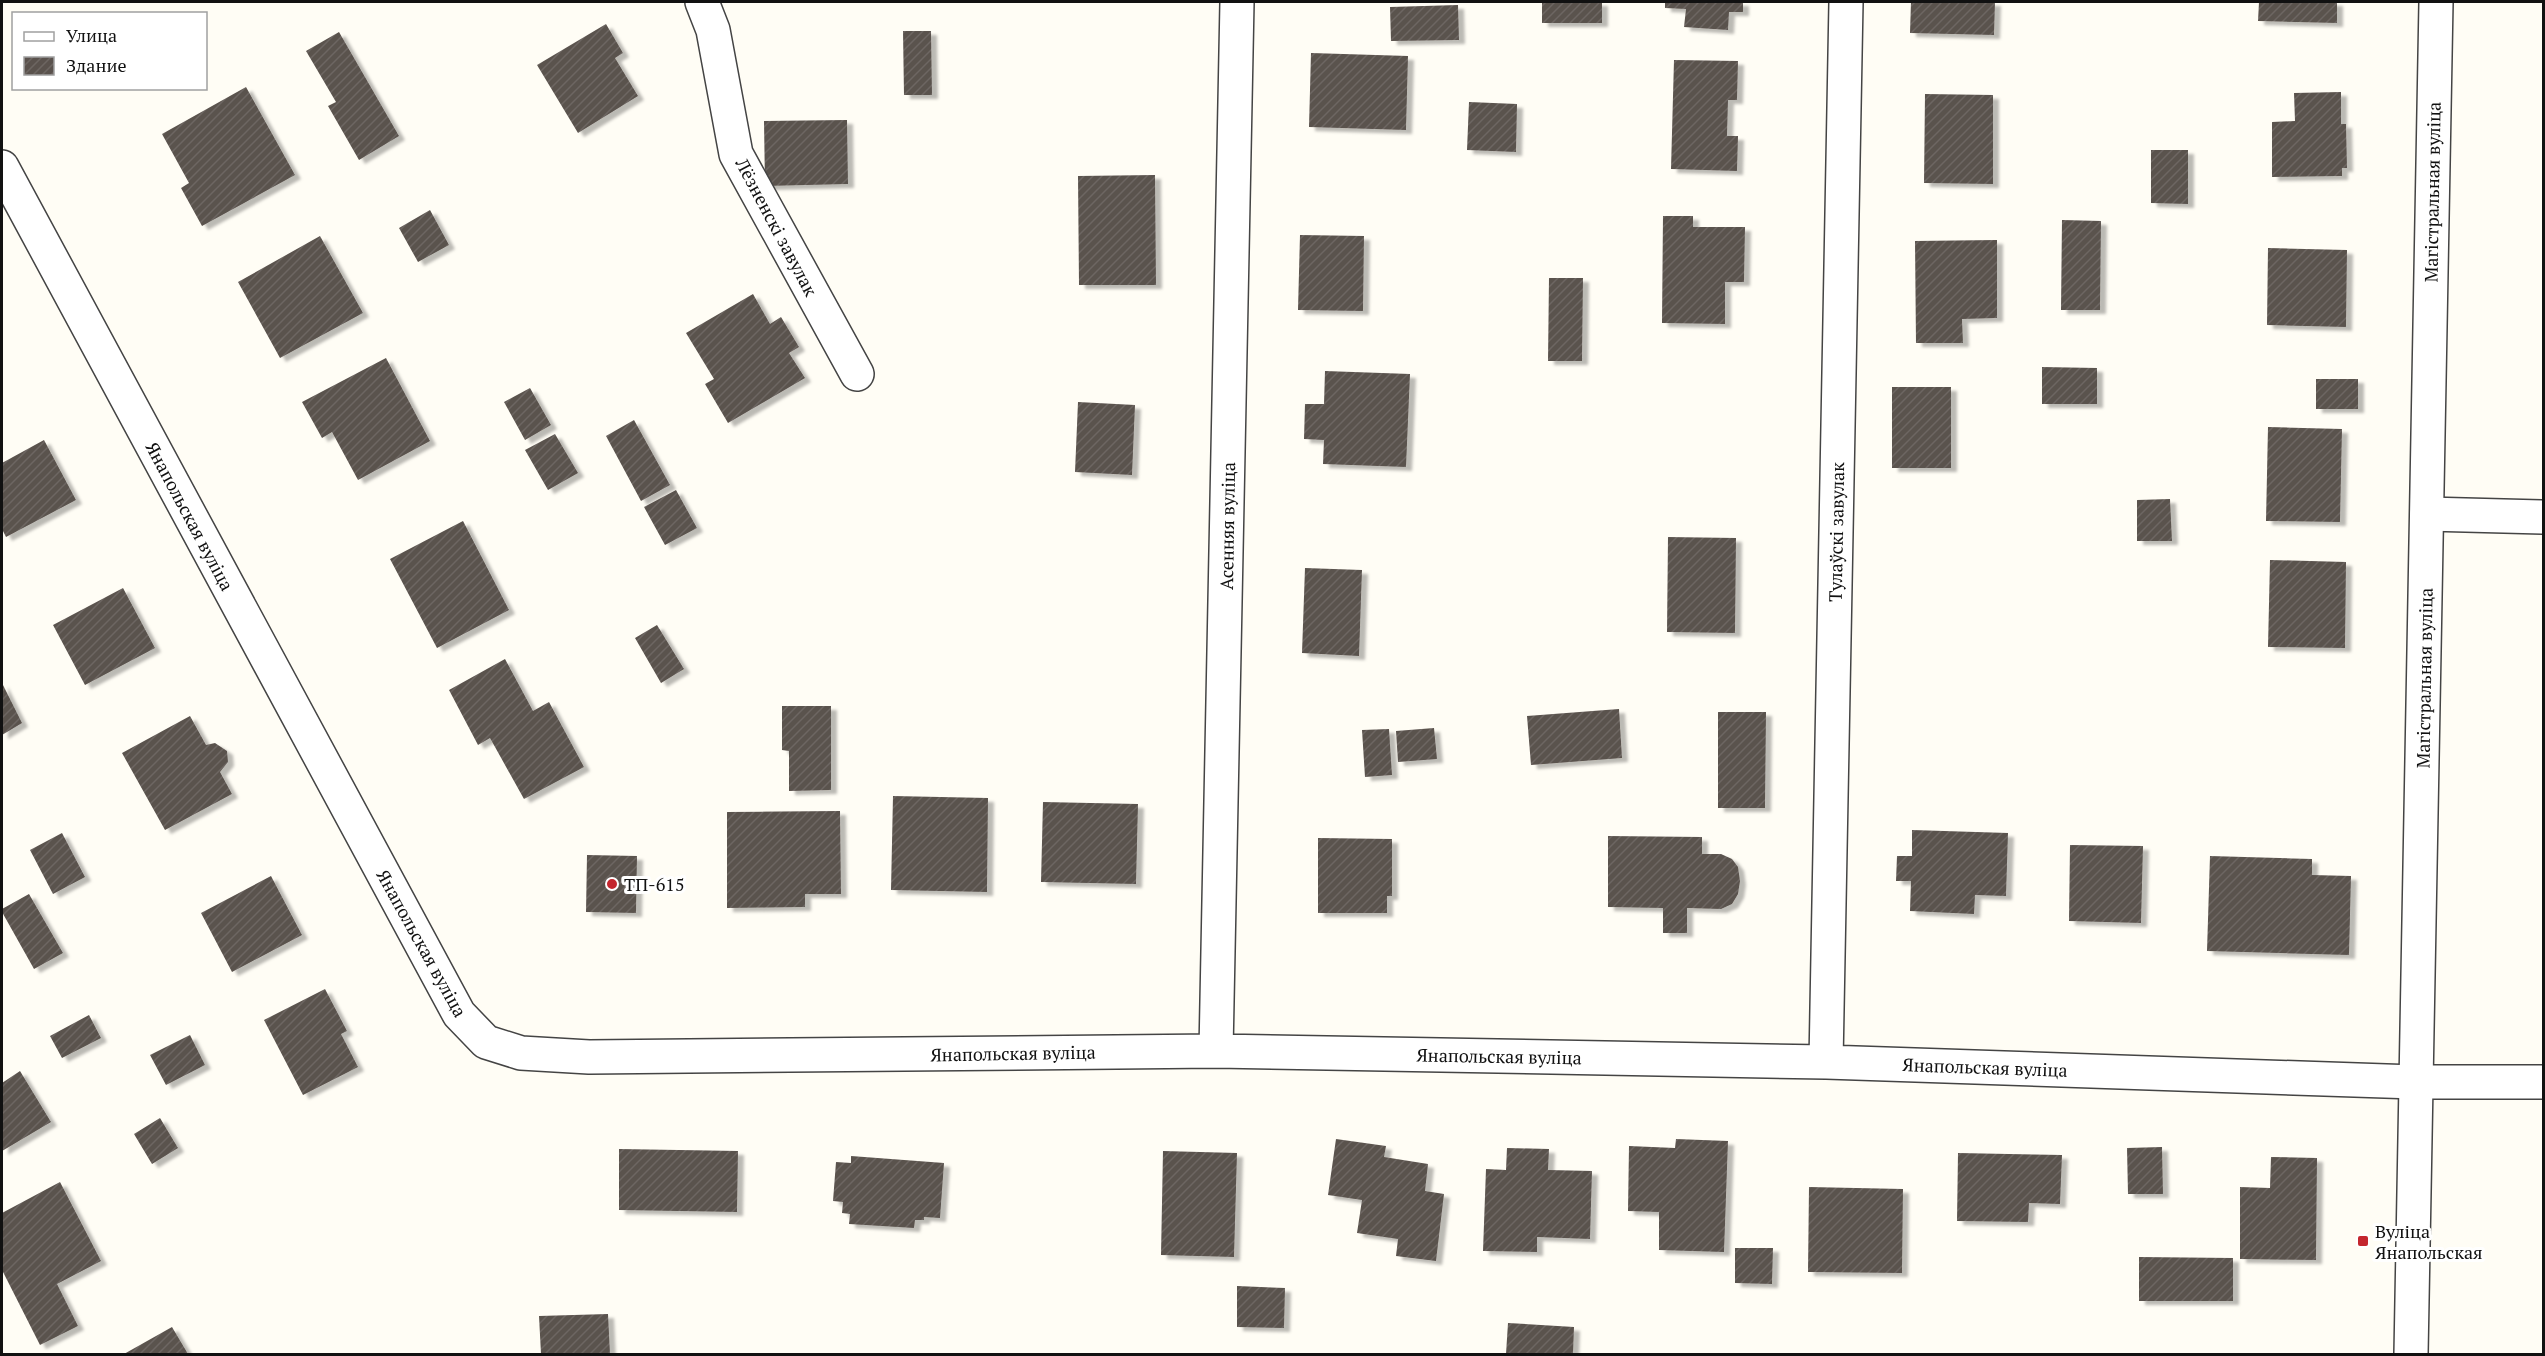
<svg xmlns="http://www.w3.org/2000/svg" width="2545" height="1356" font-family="'PT Serif',serif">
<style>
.building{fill:url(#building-hatch);filter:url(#shadow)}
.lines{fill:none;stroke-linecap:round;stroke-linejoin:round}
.minor-casing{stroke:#444;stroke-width:36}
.tertiary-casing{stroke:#444;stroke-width:36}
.minor{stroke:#fff;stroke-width:33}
.tertiary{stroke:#fff;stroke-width:33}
.poi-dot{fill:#c4262e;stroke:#fff;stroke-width:2}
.labels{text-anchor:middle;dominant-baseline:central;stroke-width:6;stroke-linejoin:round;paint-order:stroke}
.street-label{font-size:18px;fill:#111;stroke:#fff}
.poi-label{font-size:18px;fill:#111;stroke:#fff;text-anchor:start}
</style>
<defs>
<pattern id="building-hatch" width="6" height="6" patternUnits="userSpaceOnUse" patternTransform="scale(1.5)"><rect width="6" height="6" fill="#5a524d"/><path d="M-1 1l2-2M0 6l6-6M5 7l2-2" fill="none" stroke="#6d6662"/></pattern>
<filter id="shadow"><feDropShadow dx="6" dy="4" stdDeviation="1.5" flood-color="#0004"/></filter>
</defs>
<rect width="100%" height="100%" fill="#fffdf5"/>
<path class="building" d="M1542,2H1602V23H1542Z
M1665,2H1743V12H1729L1728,30L1684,27L1686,9L1665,8Z
M1911,2H1995L1994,35L1910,33Z
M2259,2H2337V23L2258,21Z
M1458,5L1459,40L1391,41L1390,7Z
M606,24L623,53L615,58L638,96L578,133L537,65Z
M903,31H931L932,95H904Z
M339,32L399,136L359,160L328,106L336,102L306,51Z
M1311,53L1408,56L1406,130L1309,127Z
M1674,60L1738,61L1737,100H1728L1727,136H1738L1737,171L1671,169Z
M246,87L295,175L202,226L181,188L189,183L162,134Z
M2341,92V124H2346L2347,168H2342V176L2272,177V122L2295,121L2294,93Z
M1925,94L1993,95V184L1924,183Z
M1469,102L1517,104L1516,152L1467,150Z
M847,120L848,184L765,186L764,121Z
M2151,150H2188V204L2151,203Z
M1155,175L1156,285H1079L1078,176Z
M430,210L449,245L418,262L399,228Z
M1663,216H1693V227H1745L1744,282H1725V324L1662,323Z
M2062,220L2101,221L2100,310H2061Z
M1300,235L1364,236L1363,311L1298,310Z
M320,236L363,313L280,358L238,282Z
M1997,240V318L1962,319L1963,343H1916L1915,241Z
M2268,248L2347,250L2346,327L2267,325Z
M1549,278H1583L1582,361H1548Z
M753,294L770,324L781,317L799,347L789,353L805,378L728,423L705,384L714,379L686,333Z
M386,358L430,441L358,480L332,432L322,438L302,402Z
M2042,367L2097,368V404H2042Z
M1325,371L1410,374L1406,467L1323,464L1324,440L1304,439L1305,404H1324Z
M2316,379H2358V409H2316Z
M1892,387H1951V468H1892Z
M530,388L551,425L525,440L504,402Z
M1078,402L1135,405L1132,475L1075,472Z
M634,420L670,485L641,501L606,436Z
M2268,427L2342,429L2340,522L2266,521Z
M555,434L578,473L548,490L525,450Z
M44,440L76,500L6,537L2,529V463Z
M676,490L697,528L665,545L644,507Z
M2170,499L2172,541H2137V500Z
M463,521L509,610L437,648L390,559Z
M1668,537L1736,538L1735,633L1667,632Z
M2270,560L2346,562L2345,648L2268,647Z
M1305,568L1362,570L1359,656L1302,653Z
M123,588L155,648L85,685L53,625Z
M657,625L684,669L661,683L635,638Z
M505,659L533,711L549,702L584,767L524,799L490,738L478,745L449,690Z
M2,683L22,723L2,735Z
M782,706H831V790L789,791V751L782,750Z
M1619,709L1622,758L1531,765L1527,716Z
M1718,712H1766L1765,808H1718Z
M190,716L206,745L215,743L227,751L228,762L220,772L232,794L165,830L122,753Z
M1434,728L1437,759L1398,762L1396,731Z
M1389,729L1392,775L1365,777L1362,730Z
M893,796L988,798L987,892L891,890Z
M1043,802L1138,804L1136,884L1041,882Z
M840,811L841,894H805V907L727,908V812Z
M1912,830L2008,833L2006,896L1975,895L1974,914L1910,911L1911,881H1896L1897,856H1912Z
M62,833L85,877L53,894L30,850Z
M1608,836L1702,837V854H1721L1732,859L1738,867L1740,881L1738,894L1732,904L1721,909L1687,908V933H1663V908L1608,907Z
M1318,838L1392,839V896H1387V913H1318Z
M2070,845L2143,846L2141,923L2069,921Z
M587,855L637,856L636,913L586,912Z
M2210,856L2312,859V875L2351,876L2349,955L2207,951Z
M271,876L302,935L232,972L201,913Z
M29,894L63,953L34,969L2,912V909Z
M325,989L347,1031L341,1034L358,1067L303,1095L264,1020Z
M89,1015L101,1038L62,1058L50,1036Z
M190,1035L205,1065L166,1085L150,1055Z
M20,1071L51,1122L2,1151V1083Z
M160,1118L178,1148L152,1164L134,1134Z
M1336,1139L1386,1146L1384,1157L1428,1164L1425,1191L1444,1194L1436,1261L1396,1256L1398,1239L1357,1233L1362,1200L1328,1195Z
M1676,1139L1728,1141L1724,1252L1659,1250V1212L1628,1211L1629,1146L1675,1148Z
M2162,1147L2163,1194H2128L2127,1148Z
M1507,1148L1549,1149L1548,1170L1592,1171L1590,1239L1537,1237V1252L1483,1251L1486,1169L1506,1170Z
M619,1149L738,1151L737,1212L619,1210Z
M1163,1151L1237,1153L1234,1257L1161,1255Z
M1958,1153L2062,1155L2060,1204L2029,1203L2028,1222L1957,1221Z
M851,1156L944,1163L940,1218L924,1217V1220H915L914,1228L849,1224L850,1214L842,1213L843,1202L833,1201L836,1162L851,1163Z
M2271,1157L2317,1158L2316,1260L2240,1259V1187L2270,1188Z
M60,1182L101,1261L57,1284L78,1326L40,1345L2,1270V1213Z
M1809,1187L1903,1189L1902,1273L1808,1272Z
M1735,1248H1773L1772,1284L1735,1283Z
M2139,1257L2233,1258V1301H2139Z
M1237,1286L1285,1288L1284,1328L1237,1327Z
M608,1314L610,1354H541L539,1316Z
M1508,1323L1574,1327L1573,1354H1506Z
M172,1327L188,1354H124Z"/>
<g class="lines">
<g class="minor-casing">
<path id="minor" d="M702,2L713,30L736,154L857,374
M2,167L459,1014L486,1042L521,1053L589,1057L1216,1051L1826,1062L2415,1082H2544
M2427,514L2544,517
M1216,1051L1237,2
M1826,1062L1846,2"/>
</g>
<g class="tertiary-casing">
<path id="tertiary" d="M2411,1354L2436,2"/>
</g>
<use href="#minor" class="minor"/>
<use href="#tertiary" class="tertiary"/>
</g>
<g class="poi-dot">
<circle cx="612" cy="884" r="6"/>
<rect x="2357" y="1235" width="12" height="12" rx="3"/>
</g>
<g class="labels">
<g class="street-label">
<text transform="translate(2432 192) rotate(-89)">Магістральная вуліца</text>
<text transform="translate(777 227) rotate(62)">Лёзненскі завулак</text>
<text transform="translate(190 516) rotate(62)">Янапольская вуліца</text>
<text transform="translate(1227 526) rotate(-89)">Асенняя вуліца</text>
<text transform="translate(1836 532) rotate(-89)">Тулаўскі завулак</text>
<text transform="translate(2424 678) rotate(-89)">Магістральная вуліца</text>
<text transform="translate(422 943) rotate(61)">Янапольская вуліца</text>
<text transform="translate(1013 1053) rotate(-1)">Янапольская вуліца</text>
<text transform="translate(1499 1056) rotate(1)">Янапольская вуліца</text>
<text transform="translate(1985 1067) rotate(2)">Янапольская вуліца</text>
</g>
<g class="poi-label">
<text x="624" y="884">ТП-615</text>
<text x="2375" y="1231">Вуліца<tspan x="2375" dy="21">Янапольская</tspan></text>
</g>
</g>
<rect width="2545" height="1356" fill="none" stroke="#111111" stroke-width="6"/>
<rect x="12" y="12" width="195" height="78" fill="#ffffff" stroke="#a0a0a0" stroke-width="1.5"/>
<rect x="24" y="32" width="30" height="9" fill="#ffffff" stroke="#a0a0a0" stroke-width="1.5"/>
<text x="66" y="42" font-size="18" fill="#111111">Улица</text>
<rect x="24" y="57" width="30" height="18" fill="url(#building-hatch)" stroke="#a0a0a0" stroke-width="1.5"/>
<text x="66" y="72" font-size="18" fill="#111111">Здание</text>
</svg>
